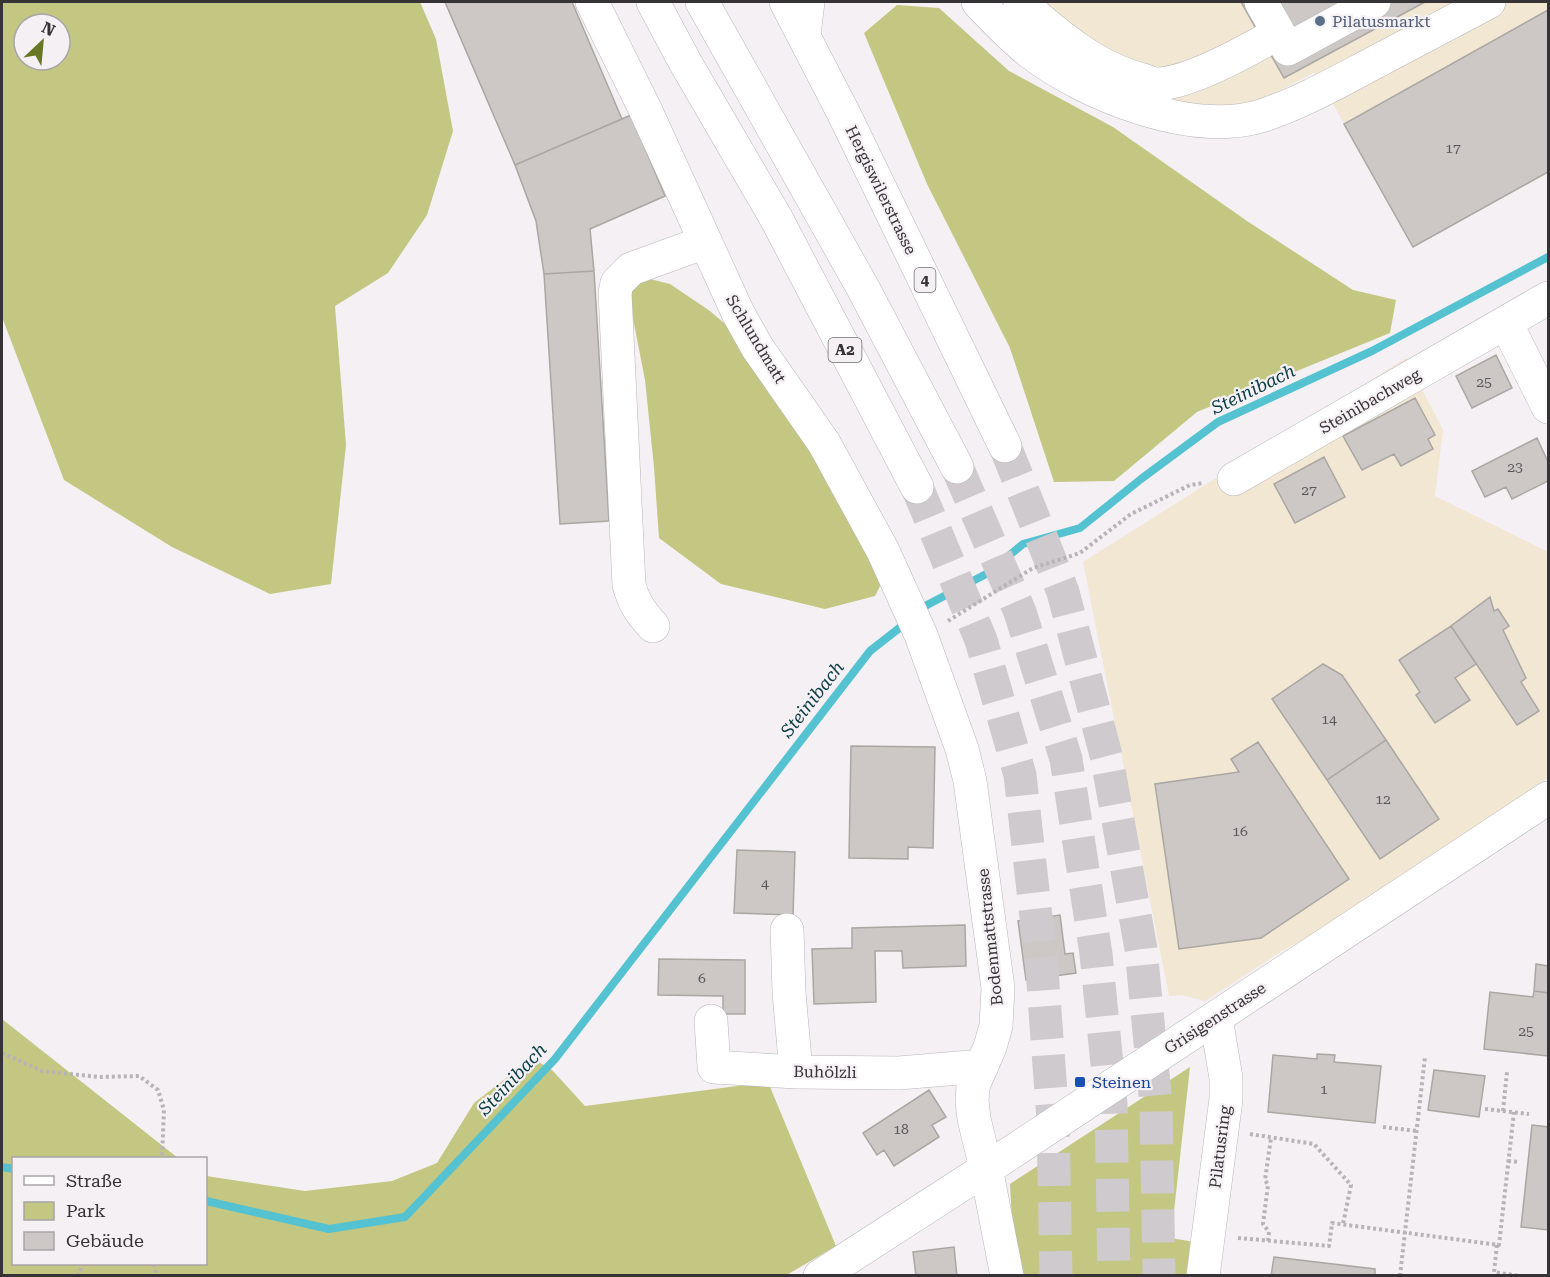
<svg xmlns="http://www.w3.org/2000/svg" width="1550" height="1277" font-family="'Roboto Serif',serif">
<style>
.commercial{fill:#f1e7d2}
.green{fill:#c3c782;fill-rule:evenodd}
.lines{fill:none;stroke-linecap:round;stroke-linejoin:round}
.stream{stroke:#54c2d1;stroke-width:8}
.building{fill:#cdc8c5;stroke:#aaa6a2;stroke-width:1.5}
.major-tunnel{stroke:#cfcace;stroke-width:33;stroke-dasharray:33 16;stroke-linecap:butt}
.highway-tunnel{stroke:#cfcace;stroke-width:33;stroke-dasharray:33 16;stroke-linecap:butt}
.minor-casing{stroke:#b9b5b9;stroke-width:34}
.major-casing{stroke:#b9b5b9;stroke-width:34}
.highway-casing{stroke:#b9b5b9;stroke-width:34}
.path{stroke:#b7b3b7;stroke-width:4;stroke-dasharray:3 3;stroke-linecap:butt}
.minor{stroke:#fff;stroke-width:33}
.major{stroke:#fff;stroke-width:33}
.highway{stroke:#fff;stroke-width:33}
.service-dot{fill:#5c6f8a;stroke:#f5f0f4;stroke-width:2}
.transit-dot{fill:#1a4fb4;stroke:#f5f0f4;stroke-width:2}
.labels{text-anchor:middle;dominant-baseline:central;stroke-width:4.5;stroke-linejoin:round;paint-order:stroke}
.number-label{font-size:14px;fill:#5b5859}
.shield{fill:#f5f0f4;stroke:#6f6c6e;stroke-width:1.5}
.shield-label{font-size:15px;font-weight:bold;fill:#353335}
.service-label{font-size:16px;fill:#4e5e75;stroke:#f5f0f4;text-anchor:start}
.street-label{font-size:16px;fill:#353335;stroke:#f5f0f4}
.transit-label{font-size:16px;fill:#164399;stroke:#f5f0f4;text-anchor:start}
.water-label{font-size:18px;font-style:italic;fill:#073d43;stroke:#f5f0f4}
</style>
<rect width="100%" height="100%" fill="#f5f0f4"/>
<path class="commercial" d="M1037,2H1548V172L1413,247L1315,72L1247,108L1178,105L1152,71L1119,57Z
M1406,358L1443,430L1435,496L1548,552V777L1519,799L1352,913L1282,951L1205,1001L1182,995L1169,996L1083,562Z"/>
<path class="green" d="M2,2H420L436,39L453,131L427,215L388,273L335,306L346,445L331,584L270,594L172,547L64,480L2,317ZM24,24H60V60H24Z
M897,5L939,8L1009,71L1113,127L1247,221L1353,290L1396,300L1390,333L1197,412L1114,481L1054,482L1010,348L927,184L864,33Z
M646,278L670,284L710,311L748,344L880,574V586L875,596L825,609L721,584L659,538L654,467L645,380L628,293Z
M2,1019L178,1158H14V1264H206V1176L305,1191L392,1181L437,1163L474,1103L532,1058L552,1070L585,1106L768,1082L836,1246L785,1276L2,1275Z
M1190,1067L1171,1238L1194,1242L1189,1275H1019L1013,1241L1010,1184Z"/>
<g class="lines">
<path class="stream" d="M919,612L927,605L988,573L1023,544L1080,528L1141,479L1218,422L1372,351L1548,257
M2,1167L14,1169
M206,1201L329,1229L405,1217L555,1059L870,651L907,622"/>
</g>
<path class="building" d="M445,2H572L622,119L515,165Z
M1241,2H1425L1284,78Z
M1548,10V172L1413,247L1344,124Z
M631,115L665,196L590,229L594,271L544,274L536,221L515,165Z
M594,271L609,521L560,524L544,274Z
M1496,355L1512,388L1472,408L1456,376Z
M1415,398L1435,435L1428,439L1433,449L1401,466L1394,454L1362,470L1343,436Z
M1537,438L1548,462V481L1512,499L1506,487L1485,497L1472,471Z
M1324,457L1345,497L1295,523L1274,484Z
M1490,597L1494,611L1498,609L1509,626L1503,630L1526,678L1521,682L1539,711L1517,725L1451,626Z
M1451,626L1476,664L1455,678L1470,700L1435,723L1416,695L1420,692L1399,660Z
M1323,664L1342,675L1386,740L1327,780L1272,699Z
M1386,740L1439,819L1380,859L1327,780Z
M1258,742L1349,879L1261,938L1179,949L1155,784L1239,772L1231,759Z
M851,746L935,747L933,848L908,847V859L849,858Z
M737,850L795,852L793,915L734,913Z
M1060,915L1065,954L1073,953L1076,973L1026,980L1018,921Z
M965,925L966,966L903,968L902,951H875L876,1002L814,1004L812,949L852,948V928Z
M659,959L745,960V1014H723V996L658,995Z
M1536,964L1548,966V993L1534,991Z
M1534,991L1548,993V1056L1484,1049L1490,992L1533,997Z
M1317,1054L1335,1055L1334,1062L1381,1066L1375,1123L1268,1112L1273,1055L1317,1059Z
M1434,1070L1485,1076L1479,1117L1428,1110Z
M929,1090L946,1117L932,1125L939,1137L894,1166L884,1150L877,1155L863,1133Z
M1532,1125L1548,1127V1230L1521,1227Z
M954,1247L957,1276H916L913,1252Z
M1274,1257L1375,1269V1276H1271Z"/>
<g class="lines">
<path class="major-tunnel" d="M1005,446L1063,592L1107,759L1141,949L1156,1105L1159,1276"/>
<path class="highway-tunnel" d="M957,467L1020,612L1066,759L1096,954L1111,1104L1114,1276
M917,487L981,640L1020,775L1042,970L1053,1120L1056,1276"/>
<g class="minor-casing">
<path id="minor" d="M592,2L645,109L738,313L757,347L824,443L883,551L921,635L962,749L970,781L998,988L996,1026L990,1047L973,1086L972,1101L974,1119L986,1168L1007,1276
M978,2C994,19 1011,37 1030,52C1085,95 1192,137 1261,116C1298,104 1334,84 1368,66C1409,44 1449,23 1489,2
M1020,2C1055,33 1095,68 1143,80C1148,82 1155,85 1160,84C1193,81 1249,50 1278,33
M1261,2L1288,49L1374,2
M804,34L808,2
M1506,323L1548,407
M1234,479L1548,298
M653,626C641,613 634,603 629,585L615,293L617,283L631,269L705,242
M787,930L789,992L796,1072
M711,1021L714,1067L796,1072L899,1073L982,1066
M820,1276L1018,1148L1548,798
M1203,1276L1226,1099V1078L1216,1018"/>
</g>
<g class="major-casing">
<path id="major" d="M786,2L844,114L1005,446"/>
</g>
<g class="highway-casing">
<path id="highway" d="M653,2L685,62L776,218L917,487
M702,2L863,288L957,467"/>
</g>
<path class="path" d="M948,621L1033,568L1080,553L1131,514L1190,485L1204,483
M2,1053L42,1071L99,1077L139,1076L158,1090L164,1110L162,1158
M1485,1109L1529,1114
M1503,1111L1507,1072
M1383,1127L1417,1131
M1250,1134L1314,1144L1351,1185L1343,1224
M1508,1161L1519,1162
M1238,1238L1329,1246L1332,1223L1499,1245L1514,1112
M1268,1241L1269,1232L1263,1224L1268,1185L1265,1180L1271,1138
M1497,1245L1494,1272L1519,1276
M154,1264L156,1276
M77,1276L84,1264
M1400,1276L1425,1057"/>
<use href="#minor" class="minor"/>
<use href="#major" class="major"/>
<use href="#highway" class="highway"/>
</g>
<circle class="service-dot" cx="1320" cy="21" r="6"/>
<rect class="transit-dot" x="1074" y="1076" width="12" height="12" rx="3"/>
<g class="labels">
<g class="number-label">
<text x="1453" y="148">17</text>
<text x="1484" y="382">25</text>
<text x="1515" y="467">23</text>
<text x="1309" y="490">27</text>
<text x="1329" y="719">14</text>
<text x="1383" y="799">12</text>
<text x="1240" y="831">16</text>
<text x="765" y="883">4</text>
<text x="702" y="978">6</text>
<text x="1526" y="1031">25</text>
<text x="1324" y="1089">1</text>
<text x="901" y="1129">18</text>
</g>
<g class="shield">
<rect x="914.5" y="268" width="21" height="24" rx="4.5"/>
<rect x="828.5" y="338" width="33" height="24" rx="4.5"/>
</g>
<g class="shield-label">
<text x="925" y="280">4</text>
<text x="845" y="350">A2</text>
</g>
<g class="service-label">
<text x="1332" y="21">Pilatusmarkt</text>
</g>
<g class="street-label">
<text transform="translate(881 190) rotate(64)">Hergiswilerstrasse</text>
<text transform="translate(756 339) rotate(59)">Schlundmatt</text>
<text transform="translate(1370 401) rotate(-30)">Steinibachweg</text>
<text transform="translate(990 937) rotate(-96)">Bodenmattstrasse</text>
<text transform="translate(1215 1018) rotate(-33)">Grisigenstrasse</text>
<text transform="translate(825 1072) rotate(1)">Buhölzli</text>
<text transform="translate(1220 1147) rotate(-83)">Pilatusring</text>
</g>
<g class="transit-label">
<text x="1092" y="1082">Steinen</text>
</g>
<g class="water-label">
<text transform="translate(1253 389) rotate(-26)">Steinibach</text>
<text transform="translate(812 699) rotate(-52)">Steinibach</text>
<text transform="translate(512 1079) rotate(-47)">Steinibach</text>
</g>
</g>
<rect width="1550" height="1277" fill="none" stroke="#353335" stroke-width="6"/>
<rect x="12" y="1157" width="195" height="108" fill="#f5f0f4" stroke="#a8a4a8" stroke-width="1.5"/>
<rect x="24" y="1176" width="30" height="9" fill="#ffffff" stroke="#a8a4a8" stroke-width="1.5"/>
<text x="66" y="1187" font-size="18" fill="#353335">Straße</text>
<rect x="24" y="1202" width="30" height="18" fill="#c3c782" stroke="#a8a4a8" stroke-width="1.5"/>
<text x="66" y="1217" font-size="18" fill="#353335">Park</text>
<rect x="24" y="1232" width="30" height="18" fill="#cdc8c5" stroke="#a8a4a8" stroke-width="1.5"/>
<text x="66" y="1247" font-size="18" fill="#353335">Gebäude</text>
<g transform="translate(42 42) rotate(26)"><circle r="28" fill="#f5f0f4" stroke="#a8a4a8" stroke-width="1.5"/>
<path d="M0-4.5L10 22L0 15L-10 22Z" fill="#677724"/>
<text y="-9" font-size="16" font-weight="bold" text-anchor="middle" fill="#353335">N</text>
</g>
</svg>
